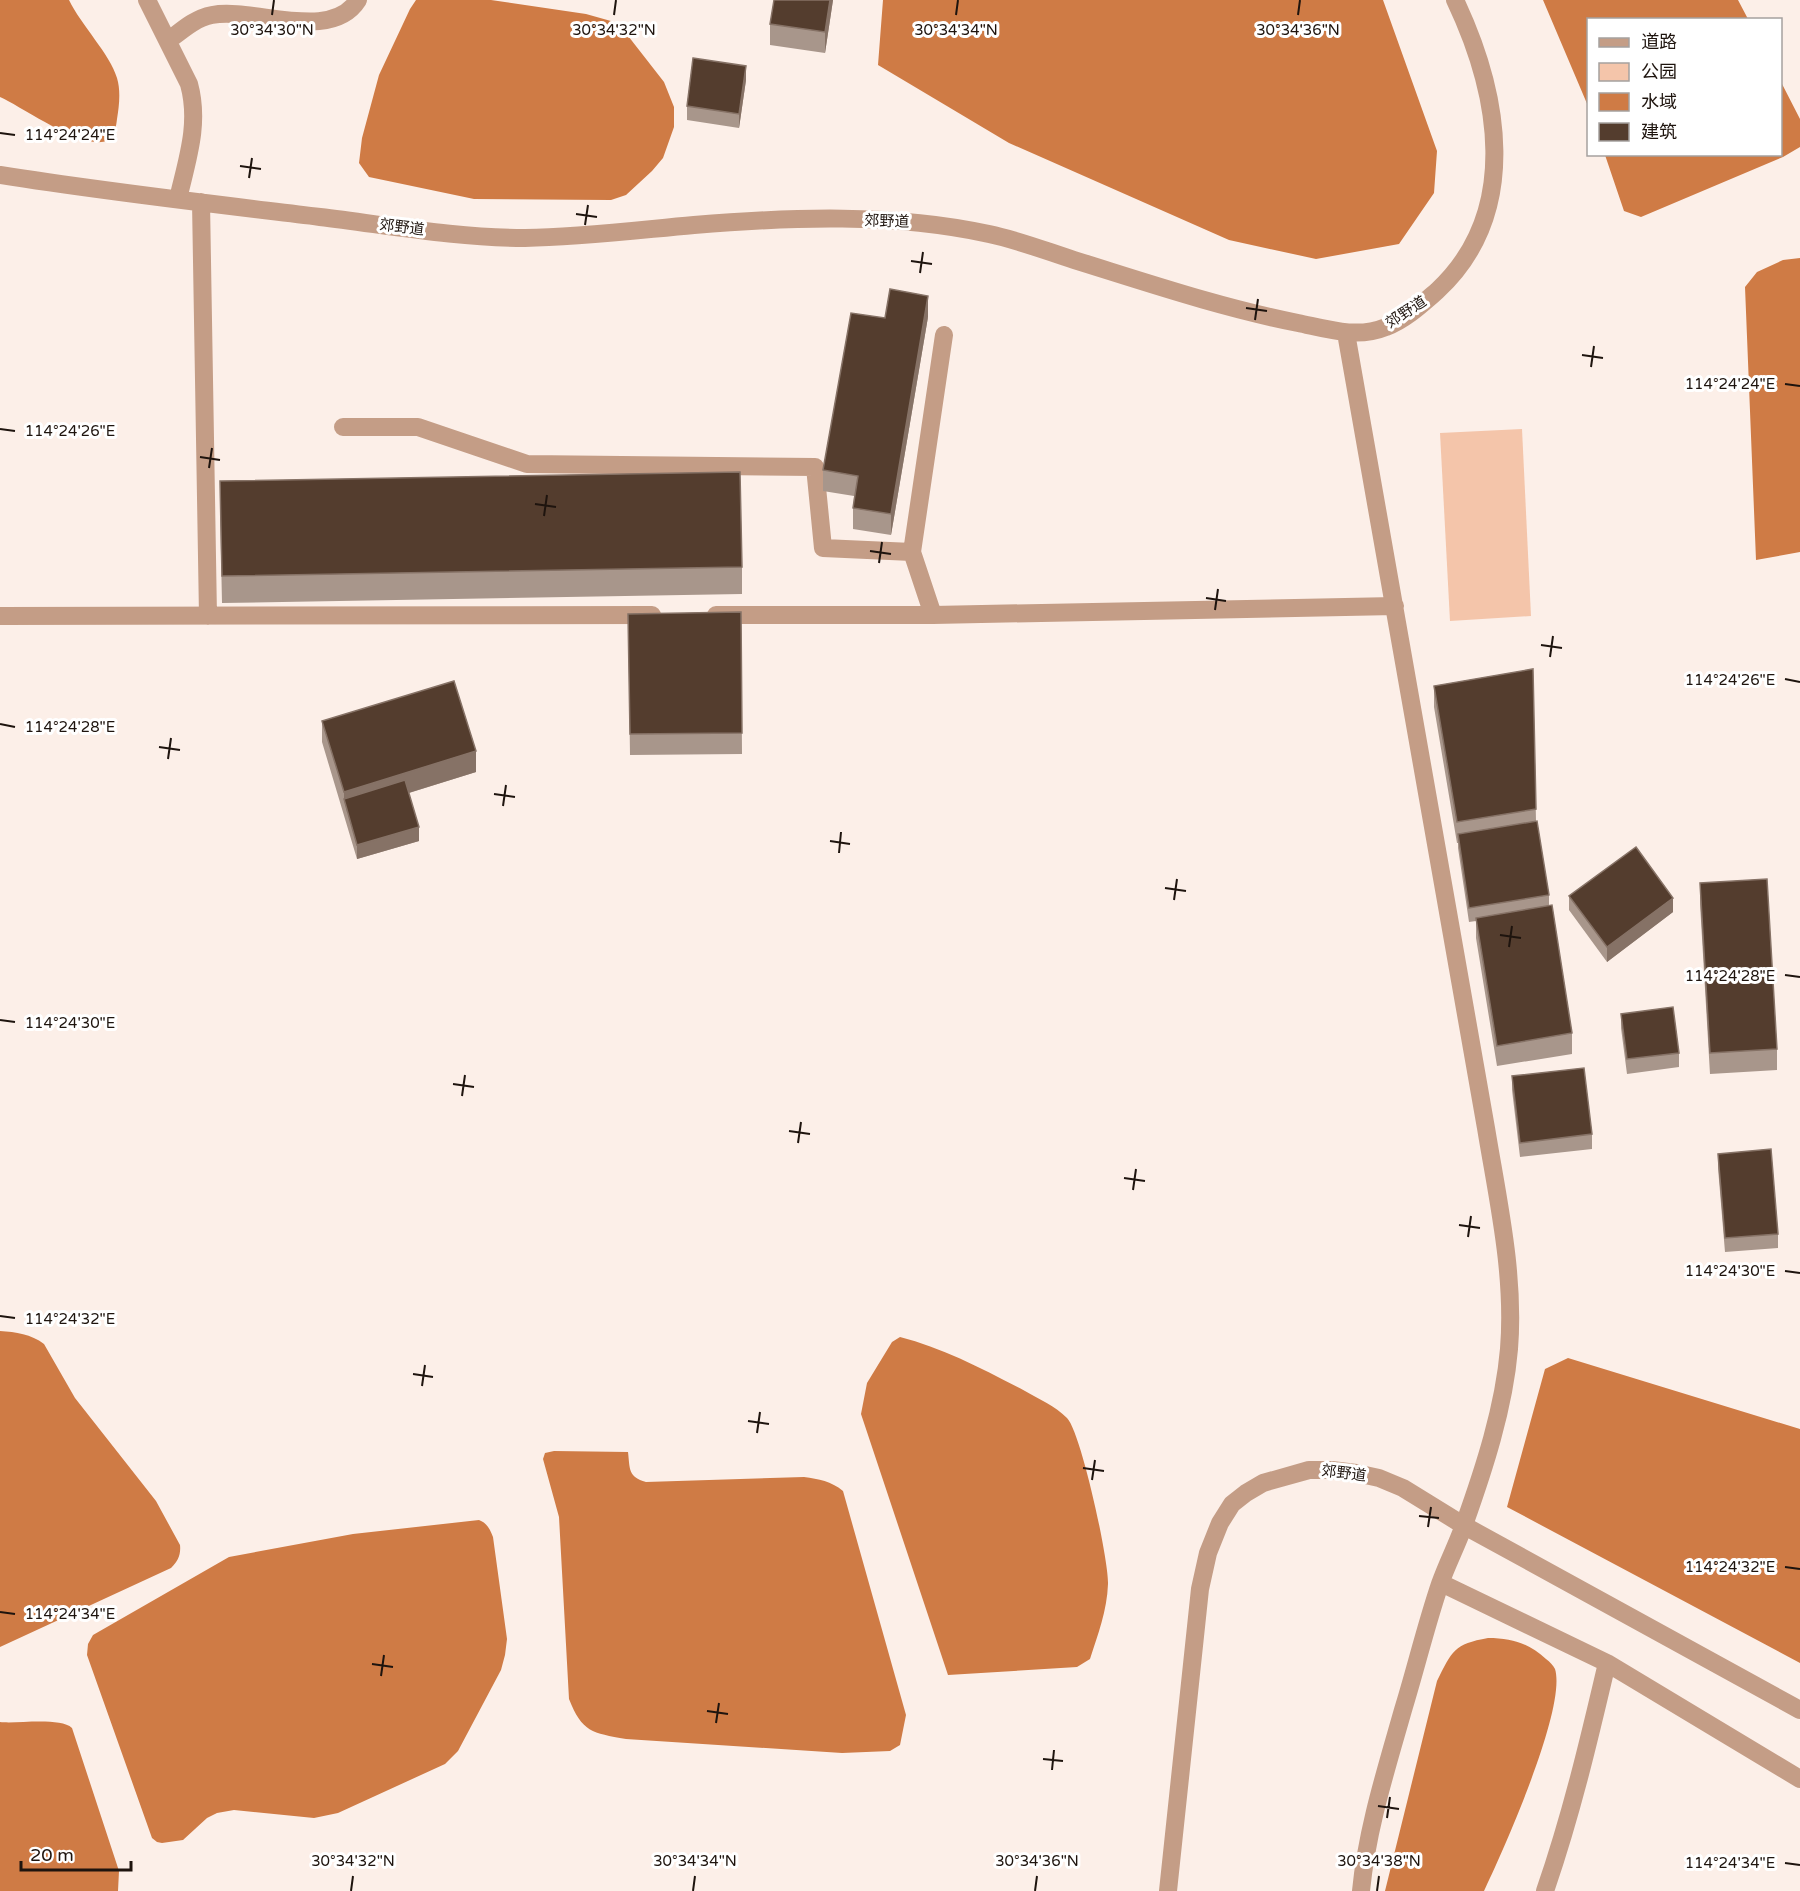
<svg xmlns="http://www.w3.org/2000/svg" width="1800" height="1891" font-family="'Varela Round','Noto Sans SC',sans-serif">
<style>
.green{fill:#f4c5aa}
.water{fill:#cf7b45}
.lines{fill:none;stroke-linecap:round;stroke-linejoin:round}
.minor{stroke:#c49d86;stroke-width:18}
.wall{fill:#a8968b}
.shaded-wall{fill:#867266}
.building{fill:#543d2e;stroke:#867266;stroke-width:1.5}
.ticks{fill:none;stroke:#1e140e;stroke-width:2}
.labels{text-anchor:middle;dominant-baseline:central;stroke-width:6;stroke-linejoin:round;paint-order:stroke}
.street-label{font-size:15px;fill:#1e140e;stroke:#fff}
.ticks-label{font-size:15px;text-anchor:middle;fill:#1e140e;stroke:#fff;stroke-width:6;stroke-linejoin:round;paint-order:stroke}
</style>
<rect width="100%" height="100%" fill="#fcefe8"/>
<path class="green" d="M1522,429L1531,616L1450,621L1440,433Z"/>
<path class="water" d="M0,0H69C81,25 110,54 117,78C121,91 119,107 117,119C116,127 115,135 108,140C86,153 21,106 0,97Z
M416,0H491L586,14L618,23L664,82L674,107V127L663,158L652,171L626,195L611,200L474,199L369,177L359,163L362,138L379,75L410,9Z
M883,0H1383L1437,151L1434,193L1399,244L1316,259L1229,240L1009,143L878,65Z
M1543,0H1738L1748,19L1588,20V106Z
M1781,82L1800,119V147L1783,157L1641,217L1624,211L1605,155L1780,154Z
M1800,258V552L1756,560L1745,287L1757,272L1783,260Z
M0,1331C16,1332 31,1334 44,1344L75,1398L156,1501L180,1545C181,1555 178,1561 171,1568L0,1647Z
M900,1337C943,1348 985,1370 1025,1391C1039,1399 1055,1406 1067,1418C1081,1432 1109,1561 1108,1584C1107,1611 1098,1634 1090,1659L1077,1667L948,1675L861,1414L867,1383L892,1342Z
M1568,1358L1800,1429V1663L1507,1507L1545,1369Z
M554,1451L628,1452C630,1469 628,1477 646,1482L804,1477C819,1479 831,1481 843,1491L906,1715L900,1745L890,1751L842,1753L626,1739C592,1733 582,1732 569,1699L559,1517L543,1459L545,1453Z
M479,1520C487,1523 490,1529 493,1537L507,1639L505,1655L501,1670L458,1751L445,1764L338,1813L314,1818L234,1810L217,1813L207,1818L183,1840L162,1843L157,1842L152,1838L87,1655L88,1644L93,1635L229,1557L353,1534Z
M1488,1638C1512,1638 1528,1643 1546,1659C1550,1662 1553,1665 1555,1669C1567,1708 1503,1851 1484,1891H1385L1437,1681C1452,1651 1454,1644 1488,1638Z
M0,1722C17,1724 60,1717 72,1728L119,1871L118,1891H0Z"/>
<g class="lines">
<path class="minor" d="M147,0L189,84C200,124 187,160 178,199
M168,41C181,31 195,18 212,15C254,7 331,43 358,0
M0,175C106,192 213,204 320,217C387,225 456,238 525,238C581,237 638,230 694,225C792,217 893,213 989,234C1018,240 1046,251 1074,260C1148,283 1222,308 1298,323C1327,329 1357,339 1386,327C1405,320 1422,304 1437,291C1522,212 1499,93 1455,0
M201,202L208,616
M1346,333L1486,1128C1498,1201 1515,1275 1509,1349C1504,1408 1484,1469 1464,1525C1457,1545 1447,1564 1440,1584C1426,1625 1416,1668 1403,1710C1386,1770 1367,1829 1361,1891
M343,427H418L527,464L815,467L823,548L912,552
M716,615H933L1395,606
M933,615L912,552L944,335
M0,616L652,615
M1441,1583L1607,1663L1800,1779
M1168,1891L1200,1589L1208,1553L1220,1523L1232,1504L1246,1493L1263,1483L1309,1470H1332L1356,1473L1379,1478L1403,1488L1463,1525L1800,1710
M1545,1891C1571,1816 1589,1740 1607,1663"/>
</g>
<path class="wall" d="M774,0H833L825,53L770,45V24Z
M746,80L739,128L687,120V106Z
M928,317L891,535L853,529V508L854,496L823,491V470Z
M220,508L742,567V594L222,603Z
M741,612L742,754L630,755L628,614Z
M1533,669L1536,821L1549,895V906L1572,1033V1054L1497,1066L1476,938V921L1469,922L1458,848V843H1457L1434,707V686Z
M322,721L476,772L409,793L419,841L357,859L322,742Z
M1700,883L1777,1049V1070L1710,1074L1700,904Z
M1569,896L1673,912L1607,962L1569,910Z
M1621,1014L1679,1053V1067L1627,1074L1621,1028Z
M1512,1076L1592,1134V1149L1520,1157L1512,1090Z
M1718,1154L1778,1234V1248L1725,1252L1718,1168Z"/>
<path class="shaded-wall" d="M830,0H833L825,53V32Z
M746,66V80L739,128V114Z
M928,296V317L891,535V514Z
M476,751V772L347,812L344,799V792Z
M419,827V841L357,859V845Z
M1673,898V912L1607,962V947Z"/>
<path class="building" d="M774,0H830L825,32L770,24Z
M693,58L746,66L739,114L687,106Z
M890,289L928,296L891,514L853,508L858,476L823,470L851,313L885,318Z
M740,472L742,567L222,576L220,481Z
M741,612L742,733L630,734L628,614Z
M1533,669L1536,809L1457,822L1434,686Z
M454,681L476,751L344,792L322,721Z
M405,780L419,827L357,845L344,799Z
M1537,821L1549,895L1469,908L1458,834Z
M1636,847L1673,898L1607,947L1569,896Z
M1767,879L1777,1049L1710,1053L1700,883Z
M1552,905L1572,1033L1497,1046L1476,918Z
M1673,1007L1679,1053L1627,1059L1621,1014Z
M1584,1068L1592,1134L1520,1143L1512,1076Z
M1771,1149L1778,1234L1725,1238L1718,1154Z"/>
<path class="ticks" d="M272,15L274,0M614,15L616,0M956,15L958,0M1298,15L1300,0M0,133L15,135M240,166L261,169M249,178L252,158M576,214L597,217M585,225L588,205M911,261L932,264M920,273L923,252M1246,308L1267,311M1255,320L1258,299M1582,355L1603,358M1591,367L1594,346M1785,384L1800,386M0,429L15,431M200,457L220,460M209,468L212,448M535,504L556,507M544,516L547,495M870,551L891,554M879,563L882,542M1206,598L1226,601M1215,610L1218,589M1541,645L1562,648M1550,657L1553,636M1785,679L1800,682M0,724L15,727M159,747L180,750M168,759L171,738M494,794L515,797M503,806L506,785M830,841L850,844M839,853L841,832M1165,888L1186,891M1174,900L1177,879M1500,935L1521,938M1509,947L1512,926M1785,975L1800,977M0,1020L15,1022M453,1084L474,1087M462,1096L465,1075M789,1131L810,1134M798,1143L801,1122M1124,1178L1145,1181M1133,1190L1136,1169M1459,1225L1480,1228M1468,1237L1471,1216M1785,1271L1800,1273M0,1316L15,1318M413,1374L433,1377M422,1386L425,1365M748,1421L769,1424M757,1433L760,1412M1083,1468L1104,1471M1092,1480L1095,1460M1419,1516L1439,1518M1428,1527L1431,1507M1785,1567L1800,1569M0,1612L15,1614M372,1664L393,1667M381,1676L384,1655M707,1711L728,1714M716,1723L719,1703M1043,1759L1063,1761M1052,1770L1054,1750M1378,1806L1399,1809M1387,1818L1390,1797M1785,1863L1800,1865M351,1891L353,1876M693,1891L695,1876M1035,1891L1037,1876M1377,1891L1379,1876"/>
<g class="labels">
<g class="street-label">
<text transform="translate(887 221) rotate(2)">郊野道</text>
<text transform="translate(402 227) rotate(7)">郊野道</text>
<text transform="translate(1406 312) rotate(-33)">郊野道</text>
<text transform="translate(1344 1473) rotate(7)">郊野道</text>
</g>
</g>
<g class="ticks-label">
<text x="272" y="35">30°34'30"N</text>
<text x="614" y="35">30°34'32"N</text>
<text x="956" y="35">30°34'34"N</text>
<text x="1298" y="35">30°34'36"N</text>
<text x="70" y="140">114°24'24"E</text>
<text x="1730" y="389">114°24'24"E</text>
<text x="70" y="436">114°24'26"E</text>
<text x="1730" y="685">114°24'26"E</text>
<text x="70" y="732">114°24'28"E</text>
<text x="1730" y="981">114°24'28"E</text>
<text x="70" y="1028">114°24'30"E</text>
<text x="1730" y="1276">114°24'30"E</text>
<text x="70" y="1324">114°24'32"E</text>
<text x="1730" y="1572">114°24'32"E</text>
<text x="70" y="1619">114°24'34"E</text>
<text x="353" y="1866">30°34'32"N</text>
<text x="695" y="1866">30°34'34"N</text>
<text x="1037" y="1866">30°34'36"N</text>
<text x="1379" y="1866">30°34'38"N</text>
<text x="1730" y="1868">114°24'34"E</text>
</g>
<rect x="1587" y="18" width="195" height="138" fill="#ffffff" stroke="#a5a19f" stroke-width="1.5"/>
<rect x="1599" y="38" width="30" height="9" fill="#c49d86" stroke="#a5a19f" stroke-width="1.5"/>
<text x="1641" y="48" font-size="18" fill="#1e140e">道路</text>
<rect x="1599" y="63" width="30" height="18" fill="#f4c5aa" stroke="#a5a19f" stroke-width="1.5"/>
<text x="1641" y="78" font-size="18" fill="#1e140e">公园</text>
<rect x="1599" y="93" width="30" height="18" fill="#cf7b45" stroke="#a5a19f" stroke-width="1.5"/>
<text x="1641" y="108" font-size="18" fill="#1e140e">水域</text>
<rect x="1599" y="123" width="30" height="18" fill="#543d2e" stroke="#a5a19f" stroke-width="1.5"/>
<text x="1641" y="138" font-size="18" fill="#1e140e">建筑</text>
<path d="M21 1861v9h110v-9" fill="none" stroke="#1e140e" stroke-width="3"/>
<text x="30" y="1861" font-size="18" fill="#1e140e" stroke="#ffffff" stroke-width="4.5" paint-order="stroke">20 m</text>
</svg>
